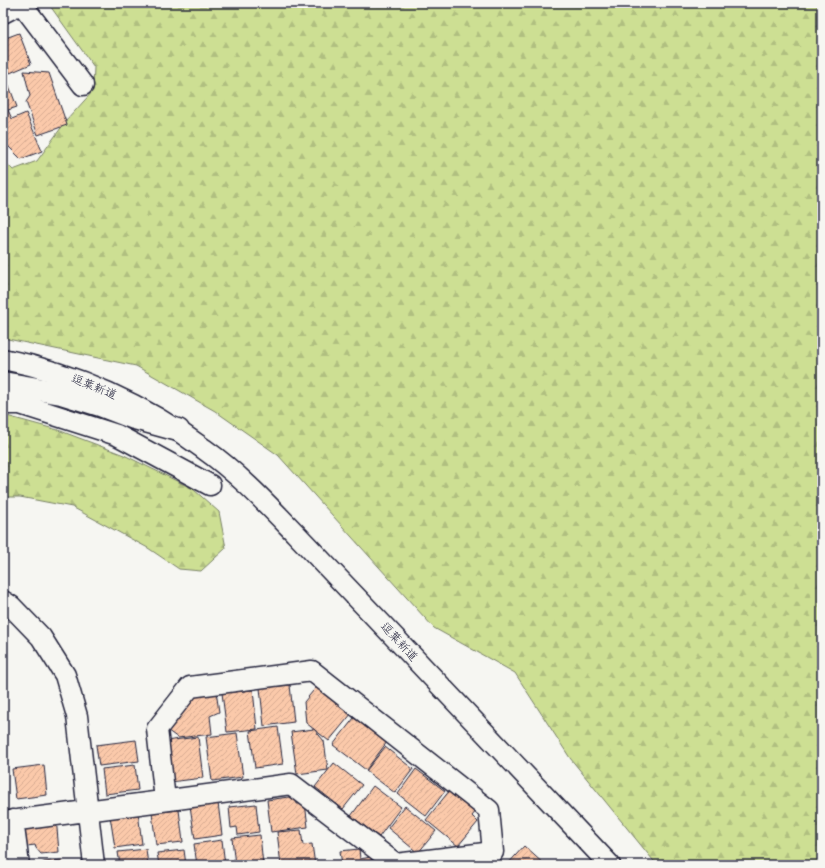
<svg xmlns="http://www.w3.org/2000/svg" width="825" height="868" font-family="Kalam,'Klee One',sans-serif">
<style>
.forest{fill:url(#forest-firs);stroke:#788067}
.building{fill:url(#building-hatch);stroke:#22223b}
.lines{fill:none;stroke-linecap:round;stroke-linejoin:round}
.minor-casing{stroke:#22223b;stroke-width:23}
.highway-casing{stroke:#22223b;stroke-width:25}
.minor{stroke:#f6f6f2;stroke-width:20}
.highway{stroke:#f6f6f2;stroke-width:22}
.labels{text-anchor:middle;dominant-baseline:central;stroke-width:3;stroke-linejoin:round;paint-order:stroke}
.street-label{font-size:12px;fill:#22223b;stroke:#f6f6f2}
</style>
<defs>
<pattern id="forest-firs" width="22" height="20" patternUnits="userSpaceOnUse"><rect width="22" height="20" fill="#cddf93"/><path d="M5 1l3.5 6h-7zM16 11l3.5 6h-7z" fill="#b0bf80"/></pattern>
<pattern id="building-hatch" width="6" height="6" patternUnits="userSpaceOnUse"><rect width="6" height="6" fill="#fbc9aa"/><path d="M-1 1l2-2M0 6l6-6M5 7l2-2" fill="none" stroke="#d7ac93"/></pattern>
</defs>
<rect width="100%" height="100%" fill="#f6f6f2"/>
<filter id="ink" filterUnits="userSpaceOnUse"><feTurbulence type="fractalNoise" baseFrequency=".025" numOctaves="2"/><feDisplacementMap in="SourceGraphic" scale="8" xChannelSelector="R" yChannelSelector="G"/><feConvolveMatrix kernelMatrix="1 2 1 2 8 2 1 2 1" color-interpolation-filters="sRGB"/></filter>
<g filter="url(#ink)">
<path class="forest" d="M48,3H822V865H657L570,758L515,673L434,628L278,455L215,411L136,366L3,338V160L13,170L37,161L66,121L93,91L94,67Z
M3,415L58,430L124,455L193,489L219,512L226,548L201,571L179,569L148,548L72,507L20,497H3Z"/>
<path class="building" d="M19,33L31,64L10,73L3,55V39Z
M24,71L49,73L67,125L38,135L26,102L30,96Z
M8,83L17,107L8,110L12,119L26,113L42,151L21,159L7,145L3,133V124L5,122L3,117V85Z
M215,684L219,712L210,716L212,734L178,738L164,728L194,688Z
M290,685L294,722L264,726L260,688Z
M318,685L352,713L329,741L306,723L304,702Z
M253,690L257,729L227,732L222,693Z
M354,718L387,742L366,770L333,745Z
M278,727L283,764L255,768L250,731Z
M314,729L324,741L328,770L297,774L291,732Z
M237,733L243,777L212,781L206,737Z
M198,737L203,778L170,782L165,741Z
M136,740L139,761L99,766L96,745Z
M385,747L413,769L395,793L366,771Z
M334,763L362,785L343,809L315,787Z
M44,765L47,795L16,799L12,769Z
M135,765L138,790L105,794L102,769Z
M416,769L445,791L426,816L398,794Z
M373,786L401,807L379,837L351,816Z
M450,790L476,811L472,816L478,822L458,846L426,820Z
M296,796L297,804L305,803L308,827L271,832L267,800Z
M218,803L222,835L195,839L190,806Z
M256,804L259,832L238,835L237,827L231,828L229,807Z
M405,806L436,831L418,853L388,828Z
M179,810L183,842L156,845L152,813Z
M138,812L142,844L115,848L110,816Z
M56,817L59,852L41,854L36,848L35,845L27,846L25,830Z
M301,830L303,845L312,844L315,865H281L277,832Z
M260,835L263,865H235L232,838Z
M222,840L225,865H197L194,844Z
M524,846L545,865H507Z
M146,849L148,865H120L118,852Z
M359,849L360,859L371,857L372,865H342L340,851Z
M184,850L186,865H159L157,853Z
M62,860V865H39L44,862Z"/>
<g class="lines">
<g class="minor-casing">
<path id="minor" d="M21,3L83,85
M3,13L22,3
M3,359C75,373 145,405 204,449C238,473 267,504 296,534C330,570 365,606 399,642C469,716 540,790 610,865
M3,404H20L117,435L210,485
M3,601L11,606L41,637L65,675L77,716L94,865
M13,820L19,865
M3,822L291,784L396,864L493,852L489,810L312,671L190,687L157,729L165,800"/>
</g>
<g class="highway-casing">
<path id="highway" d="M3,383L61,393L100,405L134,418L178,430"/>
</g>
<use href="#minor" class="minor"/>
<use href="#highway" class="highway"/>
</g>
</g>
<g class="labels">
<g class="street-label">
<text transform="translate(94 387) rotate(22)">逗葉新道</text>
<text transform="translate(399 642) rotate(47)">逗葉新道</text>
</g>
</g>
<rect width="825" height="868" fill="none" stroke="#f6f6f2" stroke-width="16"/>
<rect x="8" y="8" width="809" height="852" fill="none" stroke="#22223b" stroke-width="1.5" filter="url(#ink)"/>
</svg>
